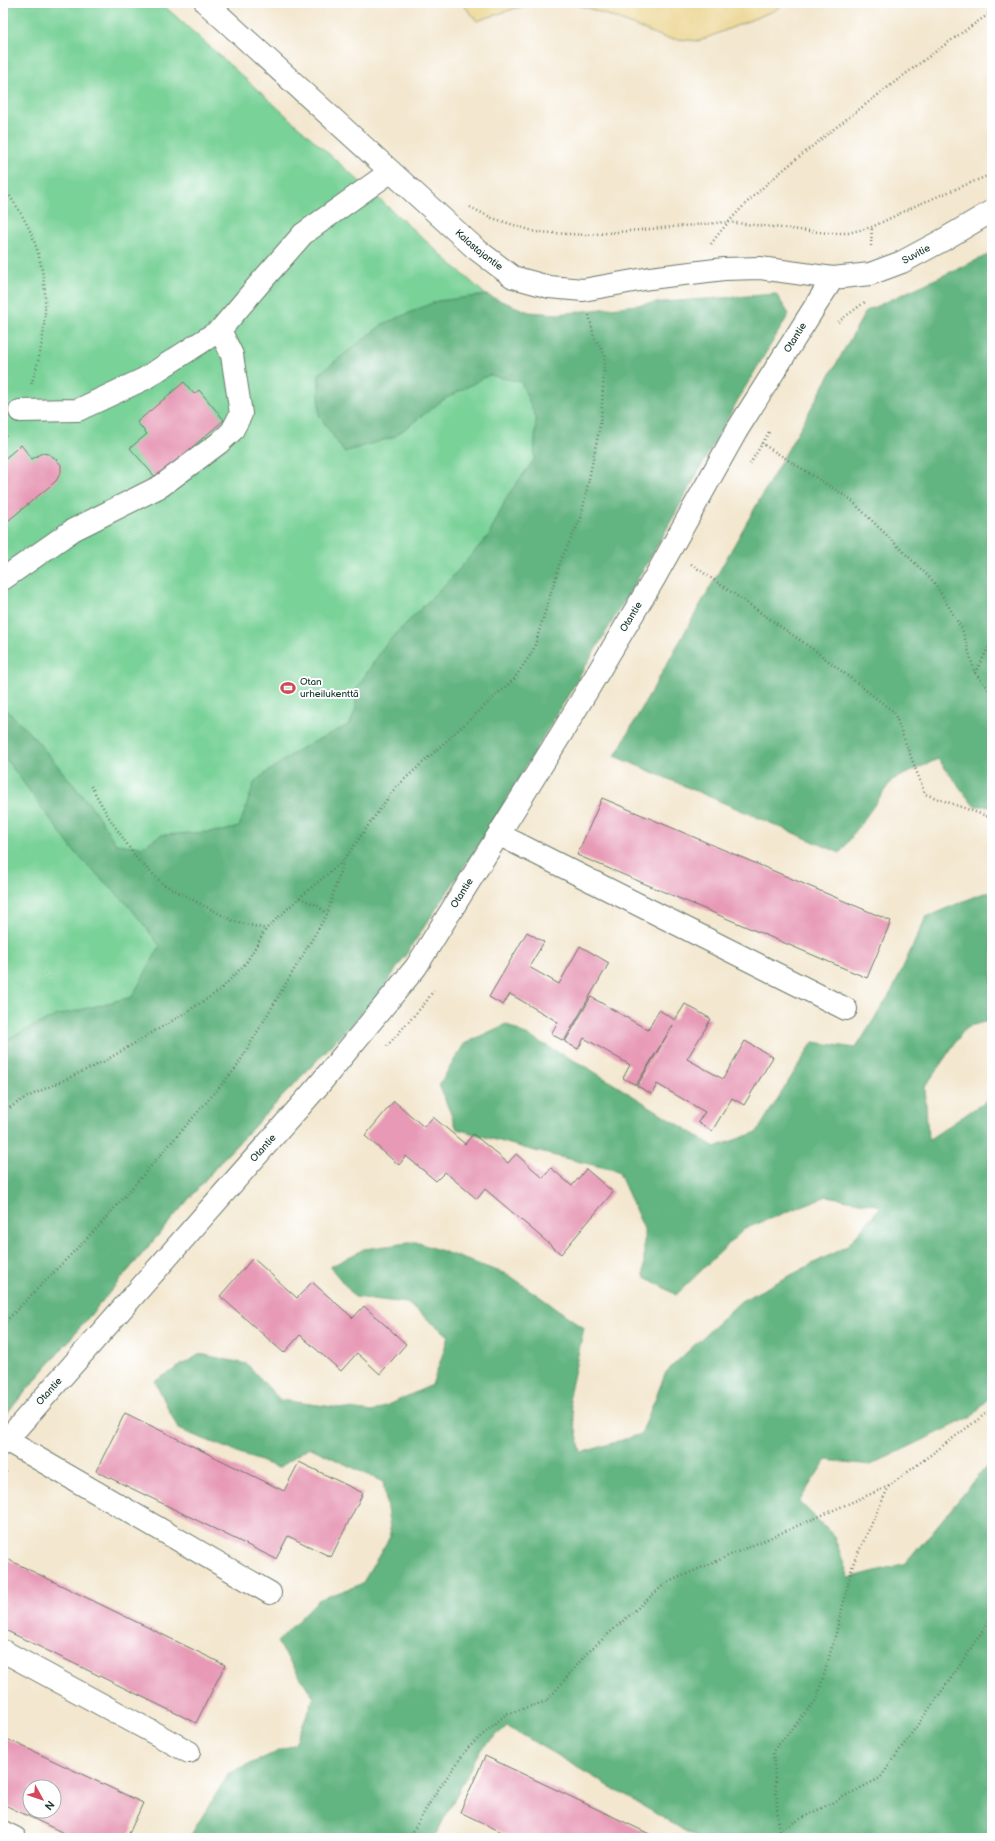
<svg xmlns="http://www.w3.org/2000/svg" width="995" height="1841" font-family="'Balsamiq Sans',sans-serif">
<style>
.green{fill:#79d298;stroke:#4c8866}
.forest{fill:#62b480;stroke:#40785a}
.sand{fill:#eeda9e;stroke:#868c69}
.building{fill:#e799b5;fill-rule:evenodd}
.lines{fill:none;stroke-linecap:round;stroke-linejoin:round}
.minor-casing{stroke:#69786a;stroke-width:24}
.path{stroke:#69786a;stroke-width:2.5;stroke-dasharray:1 3;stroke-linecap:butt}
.minor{stroke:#fff;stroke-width:22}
.labels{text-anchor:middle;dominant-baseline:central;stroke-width:4;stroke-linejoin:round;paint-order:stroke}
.street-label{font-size:10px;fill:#1f3d34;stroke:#fff}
.poi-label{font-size:10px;fill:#1f3d34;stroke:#fff;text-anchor:start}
</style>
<rect width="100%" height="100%" fill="#fff"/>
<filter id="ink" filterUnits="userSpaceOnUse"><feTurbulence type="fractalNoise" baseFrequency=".025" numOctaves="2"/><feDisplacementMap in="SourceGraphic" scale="8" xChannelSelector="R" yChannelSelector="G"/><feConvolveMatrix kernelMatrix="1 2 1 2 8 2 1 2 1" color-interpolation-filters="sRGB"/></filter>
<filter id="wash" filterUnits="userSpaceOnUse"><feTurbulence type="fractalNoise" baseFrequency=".012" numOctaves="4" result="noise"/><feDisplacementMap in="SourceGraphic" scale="16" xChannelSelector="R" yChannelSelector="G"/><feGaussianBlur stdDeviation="0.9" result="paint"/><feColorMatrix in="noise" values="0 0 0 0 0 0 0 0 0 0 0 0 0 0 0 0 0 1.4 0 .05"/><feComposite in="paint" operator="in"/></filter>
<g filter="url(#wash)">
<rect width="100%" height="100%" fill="#f3e7cf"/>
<path class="green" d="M3,3H161L486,295L660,541L379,995L221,1161L31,1385L3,1374Z"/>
<path class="forest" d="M992,253V806H974L938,759L892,780L840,853L615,756L866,311Z
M776,294L789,314L740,396L660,541L485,835L379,995L221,1161L3,1418V1041L55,1016L132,997L160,946L130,907L76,854L3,755V706L38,742L95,811L116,844L142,847L161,835L222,831L239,827L255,781L298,750L350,724L356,708L355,691L385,645L452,577L489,535L508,495L534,460L536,418L521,382L489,375L443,400L394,437L344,452L319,415V374L383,324L437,301L486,295L529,312L558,314L663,302Z
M992,891V1020L966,1027L925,1087L928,1140L992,1097V1395L973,1416L871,1465L826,1460L799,1501L834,1536L849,1578L906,1563L992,1460V1838H697L507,1726L480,1750L434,1838H189L229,1773L295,1744L314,1698L277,1642L318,1600L362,1584L391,1535L383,1482L309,1447L278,1468L178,1429L155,1381L200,1354L247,1364L280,1400L372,1412L432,1385L449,1336L407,1303L355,1297L330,1267L364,1249L416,1242L509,1275L584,1328L569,1396L581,1453L641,1434L666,1372L741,1301L847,1246L881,1206L827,1196L744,1229L676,1295L644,1276V1229L618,1171L531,1150L457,1129L439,1085L464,1044L506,1024L588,1068L715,1147L757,1132L813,1042L856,1048L893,989L926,917L978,895Z"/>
<path class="sand" d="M462,3H537L516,8L477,21Z
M571,3H787L773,11L699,41L666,38L594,10Z"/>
<g id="blocks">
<path class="building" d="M184,382L194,394L199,390L224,420L156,478L130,448L147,434L137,422Z
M21,445L32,459L42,453L49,454L56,459L61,465V472L56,481L3,525V460Z
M602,798L891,921L867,978L577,855Z
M527,932L544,942L529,967L559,984L580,946L609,963L564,1041L551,1034L558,1022L510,994L503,1005L489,997Z
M591,997L648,1030L659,1010L675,1020L685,1004L711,1019L687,1059L723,1079L745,1041L773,1057L744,1105L732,1098L712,1131L698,1122L705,1112L657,1084L652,1094L637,1086L673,1025L636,1085L623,1078L630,1065L584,1038L578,1049L565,1042Z
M394,1101L424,1127L433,1117L465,1144L473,1134L508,1163L516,1154L543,1178L551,1168L572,1186L586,1169L613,1192L561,1254L485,1189L477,1199L445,1172L436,1181L406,1156L399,1165L365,1136Z
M253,1258L297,1298L312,1282L353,1318L364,1306L406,1344L380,1374L357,1353L341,1371L300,1335L284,1353L220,1296Z
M125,1413L284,1491L299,1462L363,1493L331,1557L288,1536L276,1559L96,1471Z
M3,1557L225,1665L196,1723L3,1629Z
M3,1737L143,1803L127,1838H74L3,1804ZM30,1787H54V1811H30Z
M485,1756L658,1838H514L460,1812Z"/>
</g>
</g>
<g filter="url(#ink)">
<use href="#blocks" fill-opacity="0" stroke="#69786a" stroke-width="1"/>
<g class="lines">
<g class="minor-casing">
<g id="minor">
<path id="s1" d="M206,3L476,249L513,277L549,287L583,290L650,278L724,269L760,268L833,278L870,274L902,262L943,240L992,211"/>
<path d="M20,411L78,410L144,379L220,330"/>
<path d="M3,579L73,530L161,486L219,443L232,431L241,414L232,355L220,330L259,284L303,234L390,172"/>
<path d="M500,835L846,1009"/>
<path d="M6,1440L270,1593"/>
<path id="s2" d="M3,1444L318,1086L416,967L563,731L655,577L737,430L833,278"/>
<path d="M3,1651L189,1752"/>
<path d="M3,1832L15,1838"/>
</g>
</g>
<path class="path" d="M3,186C13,201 23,215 30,231C52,281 48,335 31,385
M470,207L492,218L536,232L585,235L727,222L828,233H848L872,227L917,205L992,174
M711,244C745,197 791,164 835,128C887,88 938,48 992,12
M871,246L872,227
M838,322L865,302V301
M3,439L8,433
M761,443L850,499L934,582L962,629L975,673L992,693
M750,464L769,432
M691,564L817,652L894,712L925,794L992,818
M975,673L992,641
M91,786L108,816L137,859L163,884L233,921L266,929
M299,898L343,861L395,788L514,679L533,651L562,557L581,518L601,420L605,355L594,337L589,315
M387,1046L426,1002L435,988
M3,1112L25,1098L103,1062L177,1018L219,991L246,963L266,929L299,898L317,905L327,914
M3,1324L98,1227L236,1068L327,914L343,862
M3,1475L8,1470
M779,1830L773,1751L817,1699L836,1633L853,1564L889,1486
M409,1838L435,1794L468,1748L506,1714L547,1701L587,1653L666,1583L889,1486L992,1409
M776,1838L779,1830L880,1778L956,1671L992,1617"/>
<use href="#minor" class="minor"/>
</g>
</g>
<defs>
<g id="stadium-bare" transform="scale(1.2)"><path d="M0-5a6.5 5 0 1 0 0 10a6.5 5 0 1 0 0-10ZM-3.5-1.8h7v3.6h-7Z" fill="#d1495b" stroke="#fff" stroke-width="2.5" paint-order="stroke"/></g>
</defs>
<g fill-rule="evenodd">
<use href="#stadium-bare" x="288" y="688"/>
</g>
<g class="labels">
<g class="street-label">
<text stroke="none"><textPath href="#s1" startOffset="368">Kalastajantie</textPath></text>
<text stroke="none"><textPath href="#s1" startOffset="823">Suvitie</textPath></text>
<text stroke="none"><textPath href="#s2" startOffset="1366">Otantie</textPath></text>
<text stroke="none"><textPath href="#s2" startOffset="1042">Otantie</textPath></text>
<text stroke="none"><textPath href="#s2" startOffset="718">Otantie</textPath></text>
<text stroke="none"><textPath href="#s2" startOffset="394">Otantie</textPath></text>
<text stroke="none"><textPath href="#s2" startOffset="70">Otantie</textPath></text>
</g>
<g class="poi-label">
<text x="300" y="682">Otan<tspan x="300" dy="12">urheilukenttä</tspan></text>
</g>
</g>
<rect width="995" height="1841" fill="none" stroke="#fff" stroke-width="16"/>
<g transform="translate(42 1799) rotate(130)"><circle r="19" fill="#ffffff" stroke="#a5b1ae"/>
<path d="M0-3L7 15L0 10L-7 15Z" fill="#d1495b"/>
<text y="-6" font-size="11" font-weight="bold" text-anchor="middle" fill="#1f3d34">N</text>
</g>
</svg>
